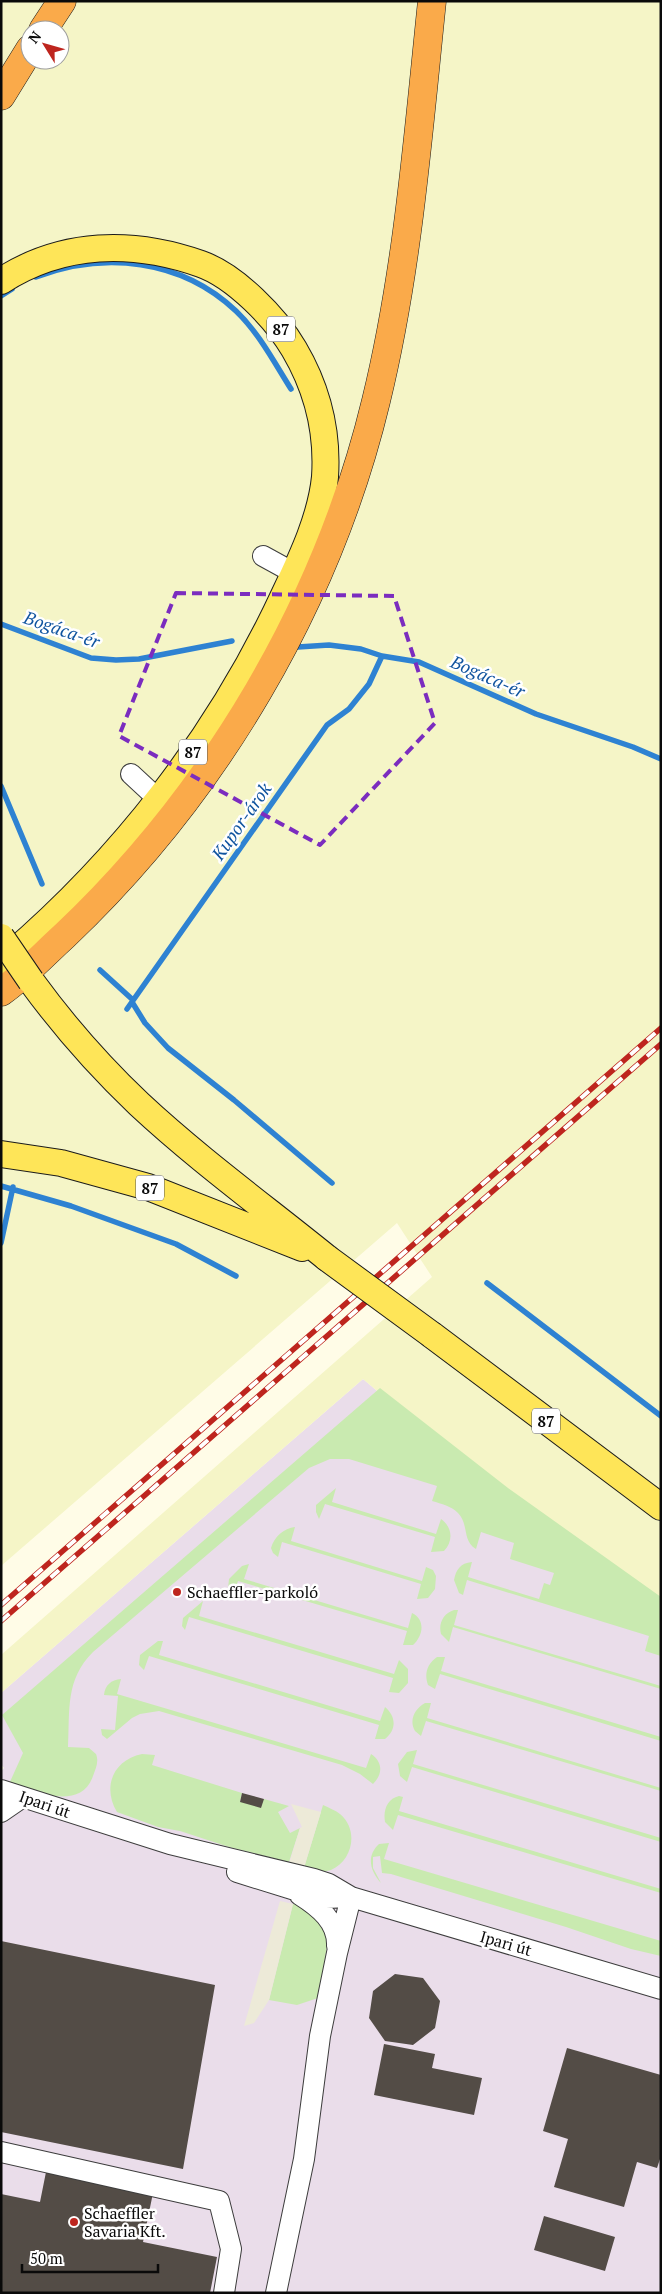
<svg xmlns="http://www.w3.org/2000/svg" width="662" height="2294" font-family="'PT Serif',serif">
<style>
.industrial{fill:#eaddea}
.farmland{fill:#f5f5c7;fill-rule:evenodd}
.green{fill:#c9eab0}
.plaza{fill:#edead8}
.lines{fill:none;stroke-linecap:round;stroke-linejoin:round}
.stream{stroke:#2e82d2;stroke-width:5.5}
.building{fill:#534c46}
.minor-casing{stroke:#3d3d3d;stroke-width:22}
.major-casing{stroke:#1b1b1b;stroke-width:28}
.highway-casing{stroke:#1b1b1b;stroke-width:29}
.minor{stroke:#fff;stroke-width:20}
.major{stroke:#fee558;stroke-width:26}
.highway{stroke:#faaa4a;stroke-width:28}
.rail-casing{stroke:#be251e;stroke-width:5.5}
.rail{stroke:#fff;stroke-width:4;stroke-dasharray:11;stroke-linecap:butt}
.major-bridge-casing{stroke:#1b1b1b;stroke-width:28;stroke-linecap:butt}
.major-bridge{stroke:#fee558;stroke-width:26}
.marked{fill:none;stroke:#7b2cbf;stroke-width:4;stroke-dasharray:10 6;stroke-linejoin:round}
.poi-dot{fill:#be251e;stroke:#fff;stroke-width:2}
.labels{text-anchor:middle;dominant-baseline:central;stroke-width:5;stroke-linejoin:round;paint-order:stroke}
.shield{fill:#fff;stroke:#545454;stroke-width:1}
.shield-label{font-size:15px;font-weight:bold;fill:#0a0a0a}
.poi-label{font-size:16px;fill:#0a0a0a;stroke:#fff;text-anchor:start}
.street-label{font-size:16px;fill:#0a0a0a;stroke:#fff}
.water-label{font-size:18px;font-style:italic;fill:#10549f;stroke:#fff}
</style>
<rect width="100%" height="100%" fill="#fffce7"/>
<path class="industrial" d="M363,1379L421,1428L661,1608V2293H1V1771L4,1768L1,1764V1693Z"/>
<path class="farmland" d="M1,1H661V1608L421,1428L363,1379L1,1693V1655L432,1277L397,1223L1,1566ZM30,30H60V60H30Z"/>
<path class="green" d="M380,1388L508,1488L661,1597V1656L645,1651L649,1636L467,1580L463,1595L459,1593L454,1580C456,1570 460,1563 472,1562L468,1577L539,1599L544,1583L550,1585L554,1573L510,1559L514,1543L481,1532L476,1549C462,1541 469,1524 458,1513C451,1506 442,1504 432,1501L437,1486L349,1459H330L309,1468L93,1652C65,1680 70,1710 68,1747L89,1748L96,1754C99,1762 96,1768 93,1776C81,1812 34,1791 9,1784L23,1753L2,1715Z
M336,1488L332,1502L436,1534L441,1519C452,1527 454,1540 444,1551L431,1552L435,1537L325,1504L319,1519L316,1512V1505Z
M295,1527L291,1541L422,1581L426,1567L433,1570L436,1576L435,1589L428,1598L417,1599L421,1584L282,1542L278,1557L273,1553L271,1548C274,1537 284,1528 295,1527Z
M249,1564L244,1579L408,1628L412,1613C426,1620 423,1636 413,1645H403L407,1631L238,1581L233,1595L228,1589L229,1579L242,1566Z
M203,1601L199,1616L394,1674L399,1660L408,1669V1683L399,1693L389,1692L393,1678L189,1617L185,1630L182,1626L183,1618Z
M454,1610H458L454,1625L661,1686V1689L453,1627L449,1642L441,1634C438,1623 444,1613 454,1610Z
M158,1641H163L159,1655L380,1721L385,1707C396,1716 397,1730 385,1739H375L379,1725L149,1656L144,1670L139,1665L140,1655Z
M437,1657H445L441,1671L661,1737V1741L440,1674L435,1689L428,1685C424,1674 427,1664 437,1657Z
M121,1679L117,1694L366,1768L371,1754C383,1762 383,1774 373,1784L360,1774L342,1765L159,1711L140,1714L132,1718L107,1739L102,1735L101,1729L115,1730L118,1696L104,1695C105,1685 111,1680 121,1679Z
M425,1703H431L427,1718L661,1788V1791L426,1721L421,1736L415,1731C409,1721 414,1709 425,1703Z
M417,1750L413,1764L661,1838V1842L412,1767L407,1782L400,1776L398,1764L407,1752Z
M142,1754L155,1755L152,1765L242,1793L240,1802L264,1799L289,1806L278,1812L290,1833L300,1828L289,1862L229,1847L180,1831L158,1827L117,1812C102,1787 113,1760 142,1754Z
M399,1796L403,1797L399,1811L661,1889V1893L398,1815L393,1830L385,1822C383,1810 387,1799 399,1796Z
M323,1805C329,1808 335,1810 340,1814C359,1830 353,1860 331,1870C322,1873 312,1871 303,1871Z
M389,1843L384,1859L661,1941V1956L631,1949L566,1927L391,1874L382,1873L380,1856L373,1857V1868L381,1883C370,1871 366,1856 379,1844Z
M293,1904L305,1907L326,1928L327,1946L318,1998L297,2005L269,2000Z"/>
<path class="plaza" d="M291,1804L321,1812L303,1871L288,1867L300,1828L302,1827Z
M280,1901L293,1904L269,2000L254,2023L244,2026Z"/>
<g class="lines">
<path class="stream" d="M36,277C104,251 181,259 236,311C259,333 274,362 291,389
M1,296L12,289
M1,624L91,658L116,660L139,659L232,641
M298,647L329,645L361,649L382,656L419,662L536,714L633,747L661,759
M1,786L42,884
M100,970L133,1000
M132,1002L145,1023L168,1048L234,1100L332,1183
M127,1009L327,725L349,709L369,684L382,656
M1,1186L71,1206L176,1244L236,1276
M1,1243L13,1187
M487,1283L661,1416"/>
</g>
<path class="building" d="M242,1793L264,1799L261,1808L240,1802Z
M1,1941L215,1985L183,2169L1,2132Z
M395,1974L423,1978L440,2001L435,2028L413,2045L385,2041L369,2018L373,1991Z
M384,2044L435,2054L432,2068L482,2078L474,2115L374,2095Z
M567,2048L661,2075V2156L657,2168L637,2162L624,2207L554,2187L568,2139L543,2131Z
M47,2167L154,2188L143,2242L217,2257L210,2293H1V2194L40,2202Z
M544,2216L615,2237L605,2271L534,2250Z"/>
<g class="lines">
<g class="minor-casing">
<path id="minor" d="M263,556L294,573
M131,774L159,800
M1,1790L170,1844L314,1879L329,1884L351,1897L661,1989
M1,1812L17,1801
M237,1872L311,1895L326,1898L349,1897
M300,1895C319,1907 338,1922 337,1946
M1,2152L219,2201L231,2249L224,2293
M276,2293L304,2159L320,2036L337,1953L351,1897"/>
</g>
<g class="major-casing">
<path id="major" d="M1,281C63,241 133,240 201,264C235,276 276,318 294,349C317,388 328,432 325,477C321,517 302,557 285,593C219,736 121,862 1,963
M31,981C63,1025 99,1066 139,1104C198,1159 264,1207 327,1258
M1,1154L61,1163L148,1187L302,1248
M432,1335L661,1507"/>
</g>
<g class="highway-casing">
<path id="highway" d="M43,30L62,1
M1,96L30,49
M1,992C24,976 43,955 64,936C215,793 327,604 376,401C408,270 418,135 432,1"/>
</g>
<use href="#minor" class="minor"/>
<use href="#major" class="major"/>
<use href="#highway" class="highway"/>
<g class="rail-casing">
<path id="rail" d="M1,1605L661,1028
M1,1621L661,1044"/>
</g>
<use href="#rail" class="rail"/>
<g class="major-bridge-casing">
<path id="major-bridge" d="M1,937L31,981
M327,1258L432,1335"/>
</g>
<use href="#major-bridge" class="major-bridge"/>
</g>
<path class="marked" d="M176,593L394,596L435,723L320,845L119,736Z"/>
<g class="poi-dot">
<circle cx="177" cy="1592" r="5"/>
<circle cx="74" cy="2222" r="5"/>
</g>
<g class="labels">
<g class="shield">
<rect x="267" y="316.5" width="28" height="25" rx="4"/>
<rect x="179" y="739.5" width="28" height="25" rx="4"/>
<rect x="136" y="1175.5" width="28" height="25" rx="4"/>
<rect x="532" y="1408.5" width="28" height="25" rx="4"/>
</g>
<g class="shield-label">
<text x="281" y="329">87</text>
<text x="193" y="752">87</text>
<text x="150" y="1188">87</text>
<text x="546" y="1421">87</text>
</g>
<g class="poi-label">
<text x="187" y="1592">Schaeffler-parkoló</text>
<text x="84" y="2213">Schaeffler<tspan x="84" dy="18">Savaria Kft.</tspan></text>
</g>
<g class="street-label">
<text transform="translate(45 1804) rotate(19)">Ipari út</text>
<text transform="translate(506 1943) rotate(16)">Ipari út</text>
</g>
<g class="water-label">
<text transform="translate(62 629) rotate(19)">Bogáca-ér</text>
<text transform="translate(488 676) rotate(24)">Bogáca-ér</text>
<text transform="translate(241 821) rotate(-55)">Kupor-árok</text>
</g>
</g>
<rect width="662" height="2294" fill="none" stroke="#0a0a0a" stroke-width="5"/>
<g transform="translate(45 45) rotate(307)"><circle r="24" fill="#ffffff" stroke="#9d9d9d"/>
<path d="M0-4L9 19L0 12L-9 19Z" fill="#be251e"/>
<text y="-8" font-size="14" font-weight="bold" text-anchor="middle" fill="#0a0a0a">N</text>
</g>
<path d="M22 2264v8h136v-8" fill="none" stroke="#0a0a0a" stroke-width="2.5"/>
<text x="30" y="2264" font-size="15" fill="#0a0a0a" stroke="#ffffff" stroke-width="4" paint-order="stroke">50 m</text>
</svg>
